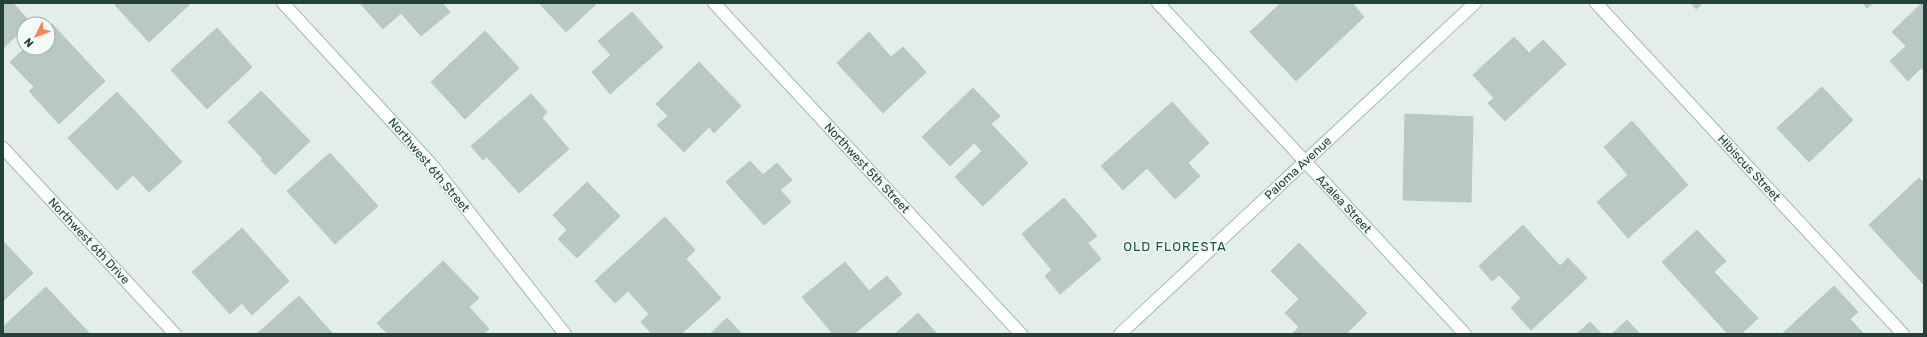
<svg xmlns="http://www.w3.org/2000/svg" width="1927" height="337" font-family="Rubik,sans-serif">
<style>
.building{fill:#b8c9c3;stroke:#b5c8c1}
.lines{fill:none;stroke-linecap:round;stroke-linejoin:round}
.minor-casing{stroke:#a5b7b1;stroke-width:14}
.minor{stroke:#fff;stroke-width:12}
.labels{text-anchor:middle;dominant-baseline:central;stroke-width:3;stroke-linejoin:round;paint-order:stroke}
.street-label{font-size:12px;fill:#21413a;stroke:#f4faf7}
.neighbourhood-label{font-size:13px;letter-spacing:1px;fill:#1b5549;stroke:#f4faf7}
</style>
<rect width="100%" height="100%" fill="#e3eee9"/>
<path class="building" d="M3,3H13L31,23L24,24V29L3,48Z
M117,3H191L149,42L115,5Z
M360,3H442L450,12L421,36L401,13L383,29Z
M539,3H597L566,32Z
M1281,3H1352L1364,17L1296,81L1250,32Z
M1691,3H1703L1696,9Z
M1863,3H1873L1867,8Z
M1922,3H1924V70L1921,68L1908,81L1890,61L1906,46L1892,32Z
M632,12L663,47L610,94L592,72L611,55L598,41Z
M52,24L105,81L59,124L29,91L34,87L10,62L25,48H48V27Z
M217,28L252,67L207,109L171,70Z
M485,31L519,68L465,119L431,82Z
M869,32L891,57L903,47L926,72L883,113L837,63Z
M1514,37L1529,53L1543,40L1566,64L1505,121L1488,103L1494,98L1473,75Z
M699,62L741,106L714,133L709,127L684,152L657,125L668,116L656,104Z
M1822,87L1853,120L1809,162L1777,128Z
M973,88L1000,116L991,124L1028,163L983,206L955,177L982,151L974,143L950,166L922,137Z
M261,91L310,141L275,175L261,160L263,159L228,122Z
M117,92L182,162L149,192L133,175L117,190L68,138Z
M531,94L547,112L542,118L569,149L519,193L487,157L483,160L471,146Z
M1172,102L1209,143L1188,163L1200,176L1175,199L1147,168L1123,190L1101,166Z
M1405,114L1473,117L1471,202L1403,200Z
M1632,121L1688,185L1628,238L1597,202L1628,175L1604,147Z
M330,153L378,206L335,244L287,191Z
M750,161L763,175L777,163L792,180L780,190L791,202L764,225L726,182Z
M1919,178L1924,183V285L1869,225Z
M587,182L620,216L577,258L558,239L567,230L553,215Z
M1064,198L1097,236L1088,243L1101,259L1060,294L1045,276L1052,270L1022,234Z
M665,217L695,250L686,259L721,298L681,334H652L641,322L649,314L628,291L615,303L595,281Z
M1523,225L1560,266L1568,258L1587,278L1531,330L1511,308L1521,298L1499,275L1492,281L1479,266Z
M242,228L289,281L252,315L242,303L230,314L192,272Z
M1697,230L1726,261L1714,272L1758,318L1741,334H1728L1662,262Z
M3,241L33,273L3,301Z
M1299,243L1367,313L1346,334H1292L1299,327L1285,313L1299,299L1271,271Z
M443,261L479,298L469,307L489,329L483,334H388L377,323Z
M845,262L869,291L887,276L902,294L854,334H833L802,297Z
M1834,286L1858,312L1850,319L1864,334H1782Z
M46,287L90,334H3V327Z
M299,296L333,334H257Z
M918,313L937,334H895Z
M727,318L742,334H710Z
M1627,320L1640,334H1612Z
M1590,322L1602,334H1577Z"/>
<g class="lines">
<g class="minor-casing">
<path id="minor" d="M283,3L432,165L565,334
M714,3L1021,334
M1158,3L1465,334
M1596,3L1903,334
M3,148L175,334
M1120,334L1475,3"/>
</g>
<use href="#minor" class="minor"/>
</g>
<g class="labels">
<g class="street-label">
<text transform="translate(429 165) rotate(50)">Northwest 6th Street</text>
<text transform="translate(867 168) rotate(47)">Northwest 5th Street</text>
<text transform="translate(1298 168) rotate(-43)">Paloma Avenue</text>
<text transform="translate(1749 168) rotate(47)">Hibiscus Street</text>
<text transform="translate(1344 204) rotate(47)">Azalea Street</text>
<text transform="translate(89 241) rotate(47)">Northwest 6th Drive</text>
</g>
<g class="neighbourhood-label">
<text x="1175" y="246">OLD FLORESTA</text>
</g>
</g>
<rect width="1927" height="337" fill="none" stroke="#21413a" stroke-width="8"/>
<g transform="translate(36 36) rotate(228)"><circle r="19" fill="#f4faf7" stroke="#a0b0ab"/>
<path d="M0-3L7 15L0 10L-7 15Z" fill="#fe8251"/>
<text y="-6" font-size="11" font-weight="bold" text-anchor="middle" fill="#21413a">N</text>
</g>
</svg>
